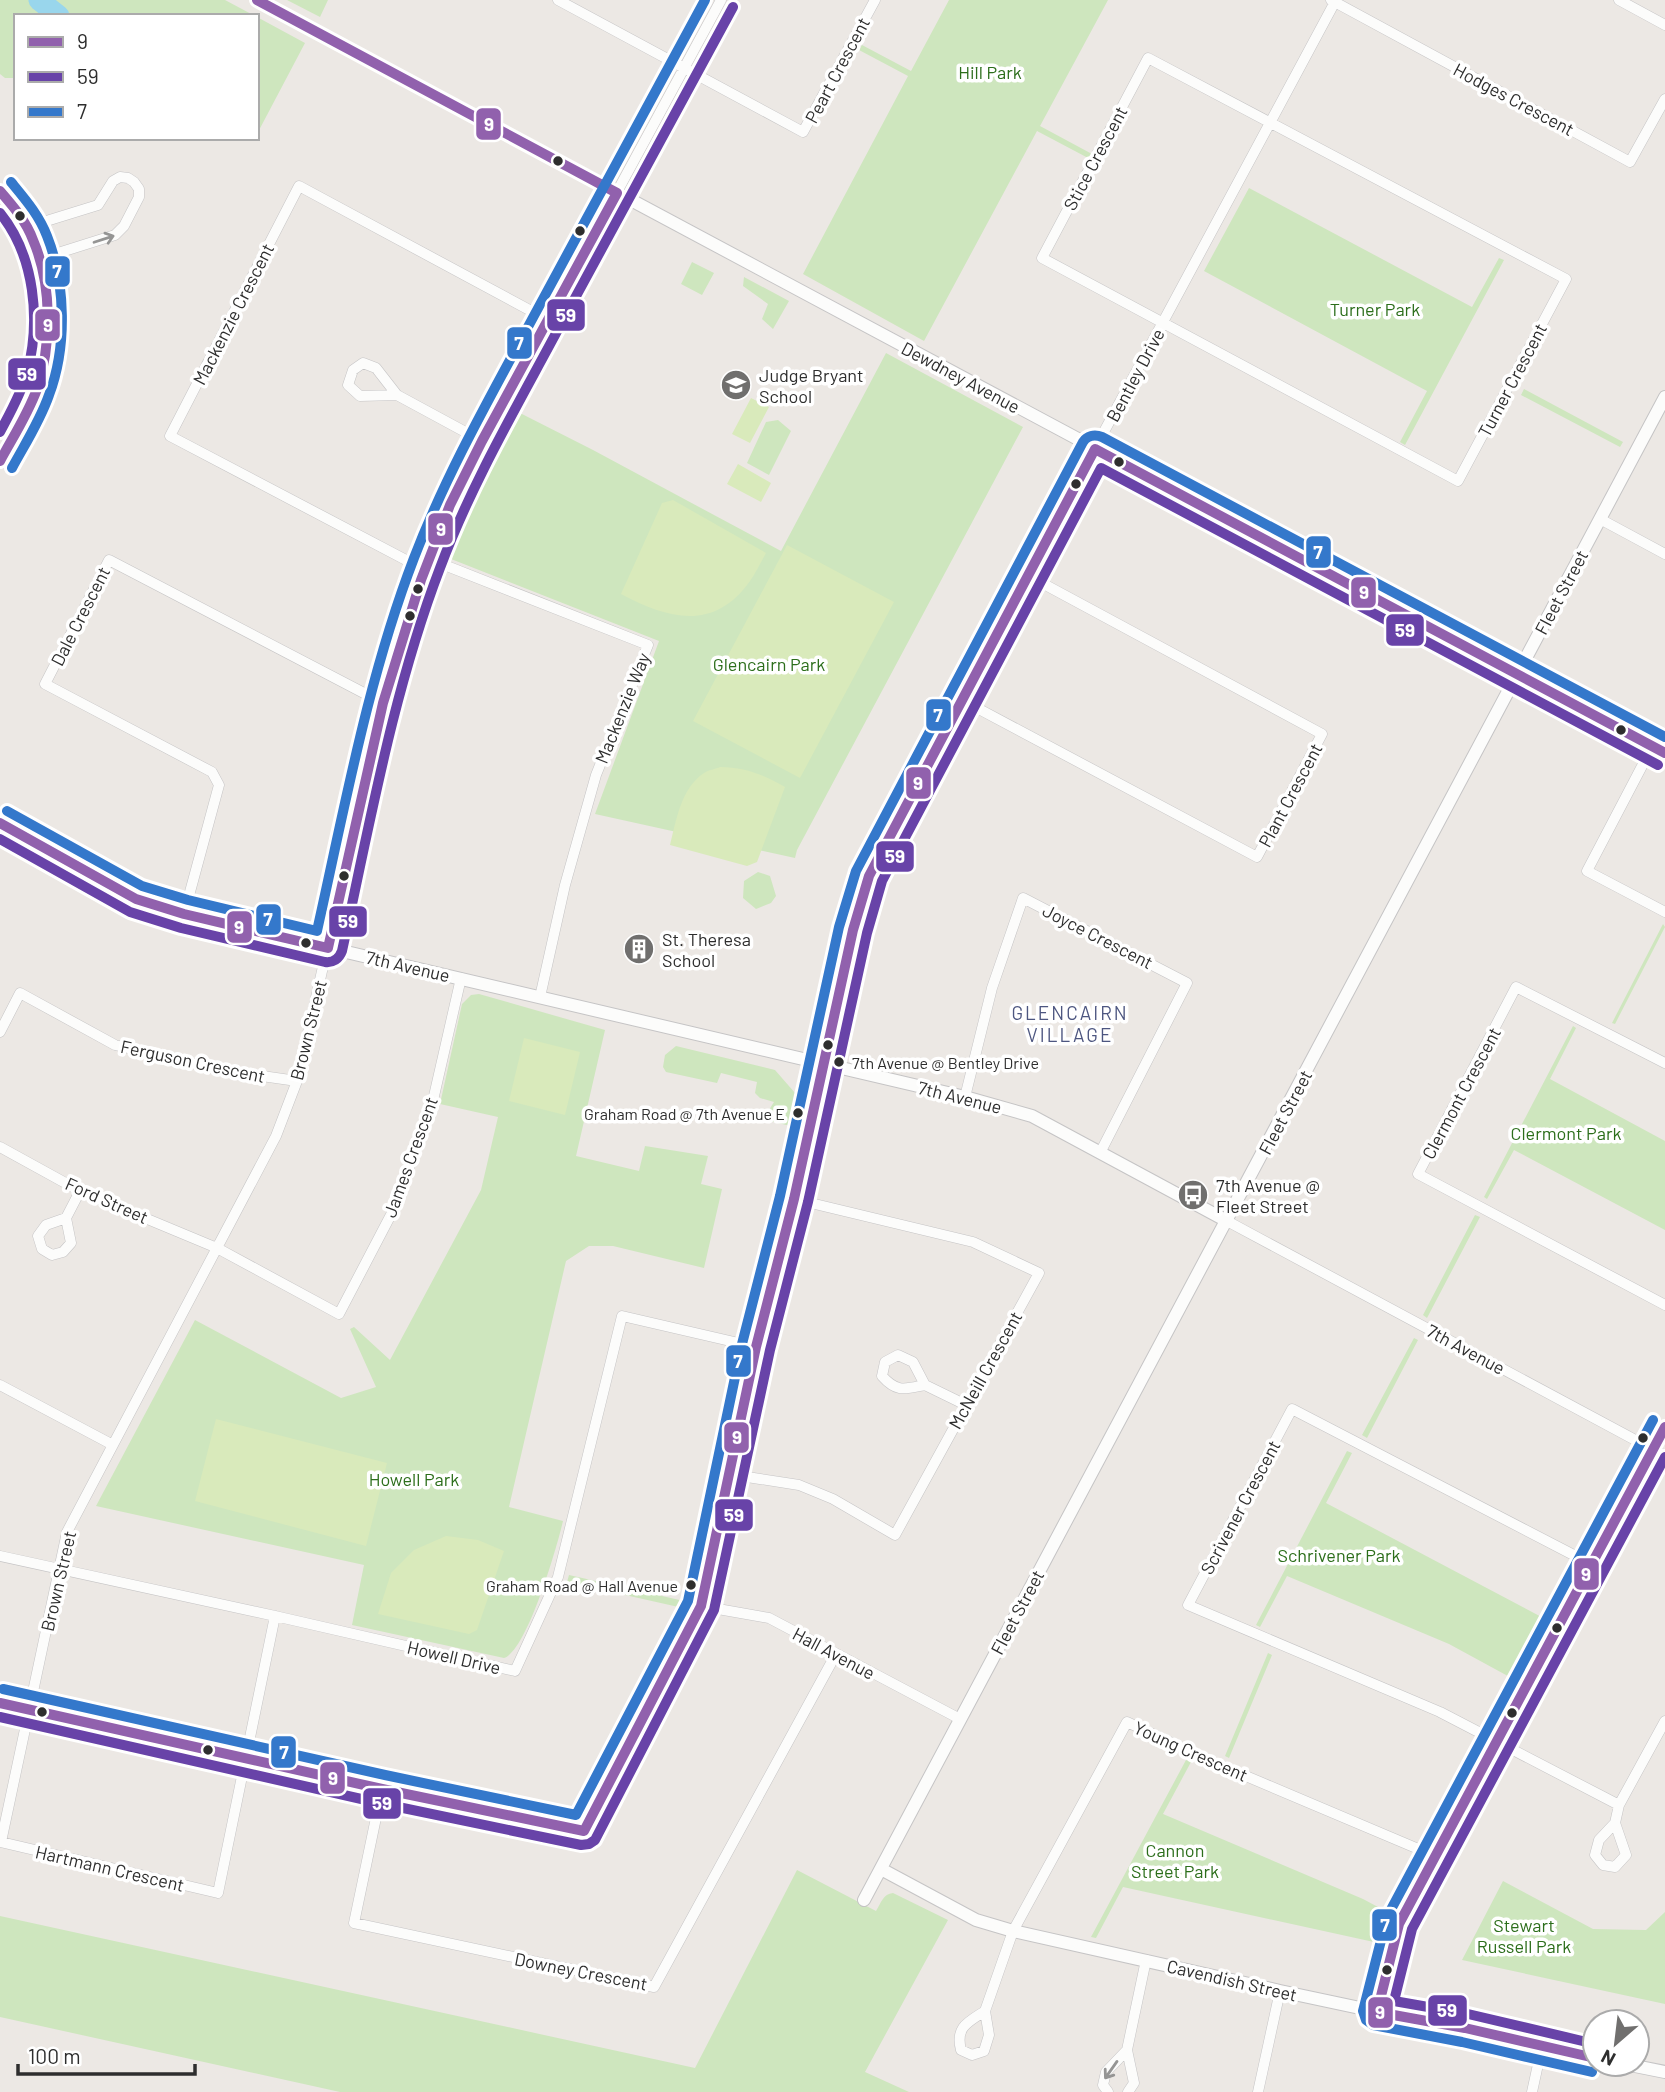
<svg xmlns="http://www.w3.org/2000/svg" width="1665" height="2092" font-family="Barlow,sans-serif">
<style>
.green{fill:#cee6be}
.pitch{fill:#d9eabb}
.lines{fill:none;stroke-linecap:round;stroke-linejoin:round}
.river{stroke:#99d6ec;stroke-width:21}
.street-casing{stroke:#c5c4c5;stroke-width:11}
.secondary-casing{stroke:#c5c4c5;stroke-width:14}
.street{stroke:#fcfcfb;stroke-width:10}
.secondary{stroke:#fcfcfb;stroke-width:12}
.bus-1-casing{stroke:#fff;stroke-width:16}
.bus-2-casing{stroke:#fff;stroke-width:16}
.bus-3-casing{stroke:#fff;stroke-width:16}
.bus-1{stroke:#9161ad;stroke-width:10}
.bus-2{stroke:#6843a8;stroke-width:10}
.bus-3{stroke:#3478cb;stroke-width:10}
.oneway{stroke:#959594}
.bus-dot{fill:#2e2e2e;stroke:#fff;stroke-width:2.5}
.labels{text-anchor:middle;dominant-baseline:central;stroke-width:7;stroke-linejoin:round;paint-order:stroke}
.bus-label{font-size:16px;fill:#2e2e2e;stroke:#fff;text-anchor:end}
.street-label{font-size:18px;fill:#2e2e2e;stroke:#fff}
.park-label{font-size:18px;fill:#2c6e1b;stroke:#fff}
.poi-label{font-size:18px;fill:#2e2e2e;stroke:#fff;text-anchor:start}
.neighbourhood-label{font-size:19px;letter-spacing:2px;fill:#4d5680;stroke:#fff}
.line-badge{stroke:#fff;stroke-width:2.5}
.badge-label{font-size:19px;text-anchor:middle;font-weight:bold;fill:#fff}
</style>
<rect width="100%" height="100%" fill="#ece8e4"/>
<path class="green" d="M0,0H225L255,16H16V78H5L0,74Z
M287,0H328L320,17Z
M949,0H1108L1040,126L1092,154L1090,159L1037,131L924,341L803,274L908,76L859,50L862,45L911,71Z
M257,17L305,43L257,134Z
M1249,188L1472,307L1499,258L1504,260L1405,445L1400,442L1427,391L1204,271Z
M692,262L714,273L702,295L681,284Z
M744,277L789,301L773,329L762,319L768,304L743,286Z
M886,353L1023,427L797,850L795,858L595,814L659,641L446,557L463,513L518,412L593,450L781,551Z
M1524,389L1623,442L1620,447L1521,395Z
M778,420L791,431L769,475L747,463L766,422Z
M758,872L770,876L776,896L771,903L756,909L743,898L744,881Z
M1663,924L1665,927L1615,1024L1612,1023Z
M479,994L605,1030L576,1156L639,1171L645,1146L708,1156L701,1184L722,1189L704,1268L613,1246H589L566,1261L509,1507L563,1521C557,1547 527,1651 504,1658L352,1625L364,1565L96,1506L195,1320L341,1398L376,1387L350,1329L354,1327L390,1360L481,1190L498,1117L440,1104L462,1004L471,995Z
M1573,1026L1576,1028L1550,1079L1665,1141V1230L1514,1150L1487,1199L1484,1197Z
M676,1046L775,1070L802,1101L796,1125L795,1127L752,1117L753,1112L769,1110L774,1102L760,1098L755,1093L757,1082L721,1073L717,1083L666,1072L663,1067L665,1055Z
M1475,1215L1480,1217L1427,1318L1423,1315Z
M1414,1338L1418,1340L1367,1438L1362,1435Z
M1347,1451L1352,1453L1326,1503L1549,1621L1517,1681L1449,1644L1287,1576L1260,1627L1256,1625Z
M569,1575L684,1601L683,1608L567,1582Z
M1268,1653L1272,1655L1229,1758L1225,1756Z
M1186,1760L1191,1762L1163,1814L1363,1899L1393,1915L1386,1929L1383,1944L1123,1887L1096,1938L1091,1937Z
M797,1870L876,1911C881,1903 883,1894 893,1893L948,1920L865,2072L909,2092H340L0,2017V1916L695,2068Z
M1503,1881L1593,1929L1646,1930L1665,1912V2004L1462,1960Z"/>
<path class="pitch" d="M751,398L769,407L750,443L732,434Z
M738,464L771,483L761,502L727,484Z
M673,500L766,553C761,562 756,572 750,581C714,632 668,619 621,594L662,503Z
M787,545L894,602L800,778L693,721Z
M720,767C745,767 764,775 785,787L757,862L747,866L670,845C676,821 681,788 704,773C708,770 716,769 720,767Z
M524,1038L580,1052L565,1115L509,1101Z
M216,1419L387,1463L366,1546L195,1501Z
M446,1536L478,1540L504,1551L477,1630L469,1634L378,1614L391,1573L414,1550Z"/>
<g class="lines">
<path class="river" d="M39,0L59,16"/>
<g class="street-casing">
<path id="street" d="M558,0L803,132L875,0
M1331,0L1630,162L1665,99
M1619,0L1665,25
M1148,58L1566,279L1458,481L1042,258Z
M0,191C9,202 19,213 26,225C49,262 52,338 40,378C32,407 14,435 0,461
M27,227L98,205L113,181L120,177L128,178L134,182L139,189V197L124,226L115,235L39,259
M397,395L360,396L348,385L353,370L363,363L376,368L397,395L482,441
M1600,519L1665,554
M429,559L648,645L596,775L565,885L540,997
M425,570L170,436L299,186L548,320
M962,700L1257,857L1322,734L1027,575
M1652,747L1587,871L1665,912
M184,914L219,785L212,772L45,684L109,560L383,703
M0,1032L20,993L115,1045L220,1070L297,1081
M1665,1063L1516,987L1418,1174L1665,1305
M965,1097L992,988L1023,898L1187,983L1100,1153
M0,1147L80,1191L217,1248L339,1314L396,1205L434,1096L461,978
M66,1218L46,1225L38,1236L42,1249L52,1255L63,1252L71,1243L66,1218L80,1191
M1227,1221L1665,1456
M0,1385L113,1445
M925,1385C905,1389 897,1393 882,1376L885,1362L898,1355L913,1362L925,1385L966,1405
M728,1474L799,1485L833,1499L895,1535L1039,1273L973,1242L794,1199
M0,1556L275,1616L515,1671L558,1577L622,1316L756,1347
M1591,1564L1292,1409L1188,1605L1440,1712L1619,1805
M701,1606L769,1618L960,1719
M275,1616L218,1893L1,1842L67,1532L276,1136L297,1081L383,703L421,580L450,505L482,441L721,0
M0,1703L382,1789L584,1831L701,1606L756,1347L794,1199L853,930L869,876L1027,575L1336,0
M382,1789L354,1923L654,1987L836,1654
M1615,1823L1626,1855L1615,1867L1603,1865L1595,1855L1599,1840L1615,1823L1619,1805L1665,1721
M985,2011C968,2022 955,2027 961,2050L972,2055L984,2051L989,2035L985,2011L1013,1931L1127,1722L1208,1760L1435,1856
M1377,2012L1399,1924L1665,1427
M1108,2092L1103,2085L1106,2072L1127,2050
M1128,2092L1134,2083L1127,2050L1146,1960
M1258,2092L1280,1991
M1532,2092L1542,2046"/>
</g>
<g class="secondary-casing">
<path id="secondary" d="M257,0L1665,753
M0,823L136,899L184,914L965,1097L1032,1116L1227,1221
M881,1869L976,1920L1013,1931L1280,1991L1595,2058
M864,1900L1665,397
M1625,2064L1665,2072"/>
</g>
<use href="#street" class="street"/>
<use href="#secondary" class="secondary"/>
<g class="bus-1-casing">
<path id="bus-1" d="M0,191C13,206 26,221 33,240C52,284 52,344 37,389C28,414 13,437 0,461
M0,823L136,899L184,914L328,948L383,703L421,580L450,505L482,441L617,193L257,0
M0,1703L382,1789L584,1831L701,1606L756,1347L794,1199L853,930L869,876L1095,449L1665,753
M1595,2058L1465,2028L1377,2012L1399,1924L1665,1427"/>
</g>
<g class="bus-2-casing">
<path id="bus-2" d="M0,213C35,256 41,321 27,373C21,394 10,413 0,432
M0,839L130,912L181,928L325,962C333,963 339,959 342,951C370,823 393,691 440,568C472,482 519,403 562,322C619,217 676,112 733,7
M0,1717L379,1803L581,1845L589,1844L595,1840L714,1610L770,1350L808,1202L867,933L882,881L1101,468L1658,765
M1595,2044L1468,2014L1394,2001L1412,1929L1665,1457"/>
</g>
<g class="bus-3-casing">
<path id="bus-3" d="M11,182C25,199 39,215 47,236C66,284 67,347 49,395C40,421 25,444 12,468
M7,811L142,886L188,900L317,931C345,806 368,678 414,558C447,472 493,392 536,312C593,208 649,104 705,0
M3,1689L385,1775L576,1815L688,1601L742,1344L780,1196L839,927L856,871L1083,442C1087,436 1094,434 1102,437L1665,737
M1592,2072L1462,2042L1373,2025L1366,2020L1363,2011L1387,1917L1653,1420"/>
</g>
<use href="#bus-1" class="bus-1"/>
<use href="#bus-2" class="bus-2"/>
<use href="#bus-3" class="bus-3"/>
</g>
<defs><path id="oneway-shaft" d="M-6 0H5M1.5-3L5.5 0L1.5 3" fill="none" stroke-width="1.6" stroke-linecap="round" stroke-linejoin="round" transform="scale(1.75)"/></defs>
<g class="oneway">
<use href="#oneway-shaft" transform="translate(104 239) rotate(-18)"/>
<use href="#oneway-shaft" transform="translate(1111 2070) rotate(125)"/>
</g>
<defs>
<g id="school-disc" transform="scale(1.575)"><circle r="9.5" fill="#706f6e" stroke="#fff"/><path d="M0-5L7-2L0 1L-7-2ZM-4 1L0 2.5L4 1V4Q0 6-4 4Z" fill="#fff"/></g>
<g id="building-disc" transform="scale(1.575)"><circle r="9.5" fill="#706f6e" stroke="#fff"/><path d="M-4-6H4V6H1V3H-1V6H-4ZM-2.5-4.3h1.7v1.8h-1.7ZM.8-4.3h1.7v1.8H.8ZM-2.5-1h1.7V.8h-1.7ZM.8-1h1.7V.8H.8Z" fill="#fff"/></g>
<g id="bus-disc" transform="scale(1.575)"><circle r="9.5" fill="#706f6e" stroke="#fff"/><path d="M-5-6H5V4H4V6H2V4H-2V6H-4V4H-5ZM-3.5-4V0h7V-4ZM-3.5 1.2v1.5H-2V1.2ZM2 1.2v1.5H3.5V1.2Z" fill="#fff"/></g>
</defs>
<g fill-rule="evenodd">
<use href="#school-disc" x="736" y="385"/>
<use href="#building-disc" x="639" y="949"/>
<use href="#bus-disc" x="1193" y="1195"/>
</g>
<g class="bus-dot">
<circle cx="558" cy="161" r="6"/>
<circle cx="20" cy="216" r="6"/>
<circle cx="580" cy="231" r="6"/>
<circle cx="1119" cy="462" r="6"/>
<circle cx="1076" cy="484" r="6"/>
<circle cx="418" cy="589" r="6"/>
<circle cx="410" cy="616" r="6"/>
<circle cx="1621" cy="730" r="6"/>
<circle cx="344" cy="876" r="6"/>
<circle cx="306" cy="943" r="6"/>
<circle cx="828" cy="1045" r="6"/>
<circle cx="839" cy="1062" r="6"/>
<circle cx="798" cy="1113" r="6"/>
<circle cx="1643" cy="1438" r="6"/>
<circle cx="691" cy="1585" r="6"/>
<circle cx="1557" cy="1628" r="6"/>
<circle cx="42" cy="1712" r="6"/>
<circle cx="1512" cy="1713" r="6"/>
<circle cx="208" cy="1750" r="6"/>
<circle cx="1387" cy="1970" r="6"/>
</g>
<g class="labels">
<g class="bus-label">
<text x="852" y="1062" text-anchor="start">7th Avenue @ Bentley Drive</text>
<text x="785" y="1113">Graham Road @ 7th Avenue E</text>
<text x="678" y="1585">Graham Road @ Hall Avenue</text>
</g>
<g class="street-label">
<text transform="translate(837 70) rotate(-62)">Peart Crescent</text>
<text transform="translate(1514 99) rotate(28)">Hodges Crescent</text>
<text transform="translate(1095 158) rotate(-62)">Stice Crescent</text>
<text transform="translate(233 314) rotate(-63)">Mackenzie Crescent</text>
<text transform="translate(1135 375) rotate(-62)">Bentley Drive</text>
<text transform="translate(961 377) rotate(28)">Dewdney Avenue</text>
<text transform="translate(1512 380) rotate(-62)">Turner Crescent</text>
<text transform="translate(1561 592) rotate(-62)">Fleet Street</text>
<text transform="translate(80 616) rotate(-63)">Dale Crescent</text>
<text transform="translate(622 708) rotate(-68)">Mackenzie Way</text>
<text transform="translate(1290 795) rotate(-62)">Plant Crescent</text>
<text transform="translate(1098 936) rotate(27)">Joyce Crescent</text>
<text transform="translate(408 966) rotate(13)">7th Avenue</text>
<text transform="translate(308 1030) rotate(-76)">Brown Street</text>
<text transform="translate(193 1061) rotate(12)">Ferguson Crescent</text>
<text transform="translate(1461 1093) rotate(-62)">Clermont Crescent</text>
<text transform="translate(960 1097) rotate(14)">7th Avenue</text>
<text transform="translate(1285 1112) rotate(-62)">Fleet Street</text>
<text transform="translate(410 1157) rotate(-70)">James Crescent</text>
<text transform="translate(107 1200) rotate(24)">Ford Street</text>
<text transform="translate(1466 1349) rotate(28)">7th Avenue</text>
<text transform="translate(985 1370) rotate(-61)">McNeill Crescent</text>
<text transform="translate(1240 1507) rotate(-62)">Scrivener Crescent</text>
<text transform="translate(58 1581) rotate(-77)">Brown Street</text>
<text transform="translate(1017 1612) rotate(-62)">Fleet Street</text>
<text transform="translate(834 1653) rotate(28)">Hall Avenue</text>
<text transform="translate(454 1657) rotate(13)">Howell Drive</text>
<text transform="translate(1191 1751) rotate(24)">Young Crescent</text>
<text transform="translate(110 1868) rotate(13)">Hartmann Crescent</text>
<text transform="translate(581 1971) rotate(11)">Downey Crescent</text>
<text transform="translate(1232 1980) rotate(13)">Cavendish Street</text>
</g>
<g class="park-label">
<text x="990" y="72">Hill Park</text>
<text x="1375" y="309">Turner Park</text>
<text x="769" y="664">Glencairn Park</text>
<text x="1566" y="1133">Clermont Park</text>
<text x="414" y="1479">Howell Park</text>
<text x="1339" y="1555">Schrivener Park</text>
<text x="1175" y="1850">Cannon<tspan x="1175" dy="21">Street Park</tspan></text>
<text x="1524" y="1925">Stewart<tspan x="1524" dy="21">Russell Park</tspan></text>
</g>
<g class="poi-label">
<text x="759" y="375">Judge Bryant<tspan x="759" dy="21">School</tspan></text>
<text x="662" y="939">St. Theresa<tspan x="662" dy="21">School</tspan></text>
<text x="1216" y="1185">7th Avenue @<tspan x="1216" dy="21">Fleet Street</tspan></text>
</g>
<g class="neighbourhood-label">
<text x="1070" y="1012">GLENCAIRN<tspan x="1070" dy="22">VILLAGE</tspan></text>
</g>
</g>
<g class="line-badge">
<rect x="475" y="107" width="27" height="34" rx="7" fill="#9161ad"/>
<rect x="44" y="255" width="27" height="33" rx="7" fill="#3478cb"/>
<rect x="546" y="298" width="40" height="34" rx="7" fill="#6843a8"/>
<rect x="34" y="308" width="27" height="34" rx="7" fill="#9161ad"/>
<rect x="506" y="326" width="27" height="34" rx="7" fill="#3478cb"/>
<rect x="7" y="357" width="40" height="34" rx="7" fill="#6843a8"/>
<rect x="427" y="512" width="27" height="34" rx="7" fill="#9161ad"/>
<rect x="1305" y="535" width="27" height="34" rx="7" fill="#3478cb"/>
<rect x="1350" y="576" width="27" height="33" rx="7" fill="#9161ad"/>
<rect x="1385" y="613" width="40" height="34" rx="7" fill="#6843a8"/>
<rect x="925" y="698" width="27" height="34" rx="7" fill="#3478cb"/>
<rect x="905" y="766" width="27" height="34" rx="7" fill="#9161ad"/>
<rect x="875" y="840" width="40" height="33" rx="7" fill="#6843a8"/>
<rect x="255" y="903" width="27" height="33" rx="7" fill="#3478cb"/>
<rect x="328" y="905" width="40" height="33" rx="7" fill="#6843a8"/>
<rect x="226" y="910" width="27" height="34" rx="7" fill="#9161ad"/>
<rect x="725" y="1344" width="27" height="34" rx="7" fill="#3478cb"/>
<rect x="723" y="1421" width="27" height="33" rx="7" fill="#9161ad"/>
<rect x="714" y="1498" width="40" height="34" rx="7" fill="#6843a8"/>
<rect x="1573" y="1557" width="27" height="34" rx="7" fill="#9161ad"/>
<rect x="270" y="1735" width="27" height="34" rx="7" fill="#3478cb"/>
<rect x="319" y="1761" width="27" height="34" rx="7" fill="#9161ad"/>
<rect x="362" y="1787" width="40" height="33" rx="7" fill="#6843a8"/>
<rect x="1371" y="1908" width="27" height="34" rx="7" fill="#3478cb"/>
<rect x="1427" y="1994" width="41" height="33" rx="7" fill="#6843a8"/>
<rect x="1367" y="1996" width="27" height="33" rx="7" fill="#9161ad"/>
</g>
<g class="badge-label">
<text x="489" y="131">9</text>
<text x="57" y="278">7</text>
<text x="566" y="322">59</text>
<text x="48" y="332">9</text>
<text x="519" y="350">7</text>
<text x="27" y="381">59</text>
<text x="441" y="536">9</text>
<text x="1318" y="559">7</text>
<text x="1364" y="599">9</text>
<text x="1405" y="637">59</text>
<text x="938" y="722">7</text>
<text x="918" y="790">9</text>
<text x="895" y="863">59</text>
<text x="268" y="926">7</text>
<text x="348" y="928">59</text>
<text x="239" y="934">9</text>
<text x="738" y="1368">7</text>
<text x="737" y="1444">9</text>
<text x="734" y="1522">59</text>
<text x="1586" y="1581">9</text>
<text x="284" y="1759">7</text>
<text x="333" y="1785">9</text>
<text x="382" y="1810">59</text>
<text x="1385" y="1932">7</text>
<text x="1447" y="2017">59</text>
<text x="1380" y="2019">9</text>
</g>
<rect x="14" y="14" width="245" height="126" fill="#ffffff" stroke="#ababab" stroke-width="2"/>
<rect x="28" y="37" width="35" height="10" fill="#9161ad" stroke="#ababab" stroke-width="2"/>
<text x="77" y="49" font-size="21" fill="#2e2e2e">9</text>
<rect x="28" y="72" width="35" height="10" fill="#6843a8" stroke="#ababab" stroke-width="2"/>
<text x="77" y="84" font-size="21" fill="#2e2e2e">59</text>
<rect x="28" y="107" width="35" height="10" fill="#3478cb" stroke="#ababab" stroke-width="2"/>
<text x="77" y="119" font-size="21" fill="#2e2e2e">7</text>
<g transform="translate(1616 2043) rotate(208)"><circle r="33" fill="#ffffff" stroke="#ababab" stroke-width="2"/>
<path d="M0-5L12 26L0 18L-12 26Z" fill="#706f6e"/>
<text y="-10" font-size="19" font-weight="bold" text-anchor="middle" fill="#2e2e2e">N</text>
</g>
<path d="M18 2064v10h177v-10" fill="none" stroke="#2e2e2e" stroke-width="3.5"/>
<text x="28" y="2064" font-size="21" fill="#2e2e2e" stroke="#ffffff" stroke-width="5" paint-order="stroke">100 m</text>
</svg>
